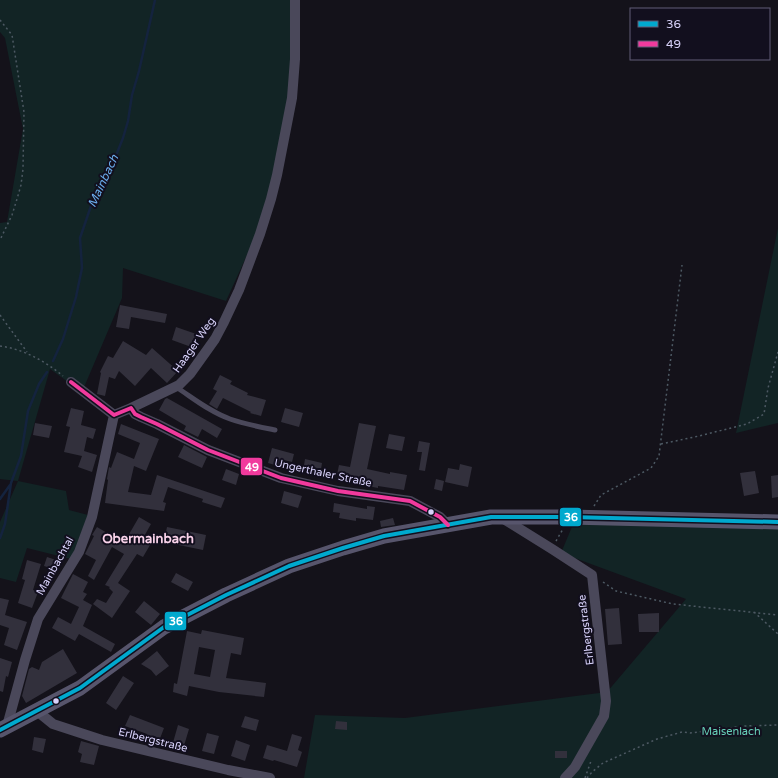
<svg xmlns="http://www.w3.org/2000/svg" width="778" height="778" font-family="'Varela Round',sans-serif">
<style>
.green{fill:#122425}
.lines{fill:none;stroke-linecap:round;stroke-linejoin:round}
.stream{stroke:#14233e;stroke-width:2.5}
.building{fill:#32303c;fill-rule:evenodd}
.path{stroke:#4d5963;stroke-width:1.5;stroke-dasharray:2 3;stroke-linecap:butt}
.service{stroke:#4a485a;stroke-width:5}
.minor{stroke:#4a485a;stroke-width:10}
.secondary{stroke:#57556c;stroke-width:15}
.bus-1-casing{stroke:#120f1e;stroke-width:7}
.bus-2-casing{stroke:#120f1e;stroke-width:7}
.bus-1{stroke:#00a9ce;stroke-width:4}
.bus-2{stroke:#f13a9d;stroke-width:4}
.bus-dot{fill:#d7d1f9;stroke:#120f1e;stroke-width:1.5}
.labels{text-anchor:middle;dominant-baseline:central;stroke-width:4;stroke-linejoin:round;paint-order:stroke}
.street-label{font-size:11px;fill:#d7d1f9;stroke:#120f1e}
.park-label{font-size:11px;fill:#66d0b8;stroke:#120f1e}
.water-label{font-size:12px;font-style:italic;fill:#6baded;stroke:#120f1e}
.quarter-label{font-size:13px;font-weight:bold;fill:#fad3ea;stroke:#120f1e}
.line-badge{stroke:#120f1e;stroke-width:1.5}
.badge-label{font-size:11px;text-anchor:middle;font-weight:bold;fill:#fff}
</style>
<rect width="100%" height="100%" fill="#14121a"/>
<path class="green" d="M0,0H294L293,85L269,207L226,301L123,268L122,298L82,392L50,369L18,481L66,491L69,510L88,515L71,559L27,548L16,582L0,578V522L18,481L0,479V223L7,222L23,129L5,38L0,32Z
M778,228V423L736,433Z
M574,522L778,527V778H304L315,715L405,718L607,692L686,599L561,553Z"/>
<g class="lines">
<path class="stream" d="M53,361L63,339L76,297L82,268L80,238L92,203L117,153L123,138L128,121L132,95L139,71L155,0
M0,499L10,485
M0,538L5,524L11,483L21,456L28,411L39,384L47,372"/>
</g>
<path class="building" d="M120,305L167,314L165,323L131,317L129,329L116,327Z
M176,327L199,335L194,348L172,340Z
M123,341L146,355L152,348L178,371L167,383L151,368L135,386L119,371L115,379L109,377L105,396L97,394L101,373L100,372L108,356L113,358Z
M220,375L232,381L230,384L248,393L247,395L266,400L261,416L250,413L251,412L223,398L217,409L209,404L217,391L213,389Z
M167,398L222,429L217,438L202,429L198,437L184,430L186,426L159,410L165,399Z
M71,408L84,411L81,425L96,429L93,439L87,437L84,451L97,455L92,472L78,467L82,456L64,452L70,427L66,426Z
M285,408L303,413L299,427L281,422Z
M35,423L52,426L49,438L33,435Z
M359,423L376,426L367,469L390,474V472L407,475L404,490L378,486V488L368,486V484L348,480L349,477L337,475L339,465L350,467Z
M121,424L159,439L146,471L134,466L128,492L151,495L157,475L225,498L221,508L202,502L203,499L168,487L163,502L166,503L164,511L105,503L108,480L107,479L109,467L111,468L117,452L134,459L140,443L118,434Z
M389,434L405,437L402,451L386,448Z
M419,441L430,443L425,471L419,470L422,452H417Z
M184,445L207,457L202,468L178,457Z
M272,448L294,454L292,462L284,460L282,467L268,463Z
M305,459L322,463L320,475L303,472Z
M460,464L472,467L468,487L445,482L448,468L459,470Z
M226,469L239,474L236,485L222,480Z
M755,471L759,493L744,496L740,473Z
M778,475V497L772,498L771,476Z
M436,479L444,481L442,491L434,489Z
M284,491L302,496L298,508L281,503Z
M334,503L367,509V506L375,507L373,520L356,518V521L339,518L340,513L333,512Z
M139,517L151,524L142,540L150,545L143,557L137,554L118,583L130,591L112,618L93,604L97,599L106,603L113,592L109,588L110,587L105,585L124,554L112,547L94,580L88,576L96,560L85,554L94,536L92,535L97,527L124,543Z
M393,518L395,525L381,527L380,521Z
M167,527L206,535L203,550L164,542Z
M47,557L59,561L57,570L44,566Z
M27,560L41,564L33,590L38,592L32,608L18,603L25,580L22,579Z
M176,573L193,582L188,591L171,582Z
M73,574L88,582L83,592L87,594L83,600L92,605L83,626L115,644L111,652L79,634L75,641L52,628L58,617L71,624L79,607L61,598Z
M0,598L9,600L5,615L27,622L17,650L4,645L9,628L0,625Z
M144,601L160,614L151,625L135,612Z
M619,608L622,644L608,645L605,609Z
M659,613V632H639L638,614Z
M202,630L244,638L241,655L231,653L226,678L266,683L264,697L219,692L189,686L187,696L173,692L174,683L177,684L187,631L201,634ZM199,647L215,650L210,677L194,674Z
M63,649L77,673L26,703L22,696L29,669L32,667L39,670L42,662Z
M157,651L169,666L156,676L151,670L141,664Z
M0,658L12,662L8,677L6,676L3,692L0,691Z
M123,676L134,683L116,710L106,703Z
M130,715L164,728L159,741L146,737L147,734L125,726Z
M245,716L259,720L256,731L241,727Z
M336,721L347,722V730L335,729Z
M178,725L189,729L183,749L172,746Z
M207,733L219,736L214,754L202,751Z
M292,734L302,737L298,750L302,752L297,767L274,760L273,761L263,758L267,745L287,751Z
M34,737L46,739L43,753L32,750Z
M236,740L250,745L245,761L231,756Z
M81,741L99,746L94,765L80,762L82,754L78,752Z
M555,751H567V758H555Z"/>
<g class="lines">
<path class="path" d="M0,20L12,35L24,112L23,169L21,185L17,199L12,215L0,240
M0,315L27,352
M0,346C23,349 45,361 63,376
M661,444L699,436L747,424L764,414L768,388L778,352
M594,506L601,495L651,468L659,456L682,265
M556,541L563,529
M603,582L616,591L673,604L778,615
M754,612L778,634
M585,778L591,761
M587,778L592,772L603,763L657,739L682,732L690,733L745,726L778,725"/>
<path class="service" d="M176,387C193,398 210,412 230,419C244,424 260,427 275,430"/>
<path class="minor" d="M71,382L114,415L131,408L135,414L141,417L157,424L208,450L281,478L338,491L410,501L440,517L448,525
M131,408L179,385L190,374L215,339L224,322L239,290L260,234L271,199L277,175L292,98L295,59V0
M502,518L552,549L592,575L606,701L604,716L575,767L565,778
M37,711L53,724L102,740L228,770L270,778
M7,726L25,660L38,619L79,552L92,517L114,415"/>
<path class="secondary" d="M0,730L80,688L164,627L226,595L289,566L343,548L384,536L491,517H569L778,522"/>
<g class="bus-1-casing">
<path id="bus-1" d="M0,730L80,688L164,627L226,595L289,566L343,548L384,536L491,517H569L778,522"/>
</g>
<g class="bus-2-casing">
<path id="bus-2" d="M71,382L114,415L131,408L135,414L141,417L157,424L208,450L281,478L338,491L410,501L440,517L448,525"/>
</g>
<use href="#bus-1" class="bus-1"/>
<use href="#bus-2" class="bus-2"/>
</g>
<g class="bus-dot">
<circle cx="431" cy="512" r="3.5"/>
<circle cx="56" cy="701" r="3.5"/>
</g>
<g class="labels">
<g class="street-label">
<text transform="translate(194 345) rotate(-55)">Haager Weg</text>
<text transform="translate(323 473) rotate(12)">Ungerthaler Straße</text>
<text transform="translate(55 566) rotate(-61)">Mainbachtal</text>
<text transform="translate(586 630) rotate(-97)">Erlbergstraße</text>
<text transform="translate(153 740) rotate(14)">Erlbergstraße</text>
</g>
<g class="park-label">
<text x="731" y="731">Maisenlach</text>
</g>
<g class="water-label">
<text transform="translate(103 181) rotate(-65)">Mainbach</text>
</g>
<g class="quarter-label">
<text x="148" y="539">Obermainbach</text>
</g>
</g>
<g class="line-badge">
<rect x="240" y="457" width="23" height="19" rx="4" fill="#f13a9d"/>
<rect x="559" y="507" width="23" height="20" rx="4" fill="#00a9ce"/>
<rect x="164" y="611" width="23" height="20" rx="4" fill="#00a9ce"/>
</g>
<g class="badge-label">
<text x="252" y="471">49</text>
<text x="571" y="521">36</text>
<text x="176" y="625">36</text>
</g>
<rect x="630" y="8" width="140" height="52" fill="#120f1e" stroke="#615d76"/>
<rect x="638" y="21" width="20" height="6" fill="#00a9ce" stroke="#615d76"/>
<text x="666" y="28" font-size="12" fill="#d7d1f9">36</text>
<rect x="638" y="41" width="20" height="6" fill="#f13a9d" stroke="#615d76"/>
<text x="666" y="48" font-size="12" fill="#d7d1f9">49</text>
</svg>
